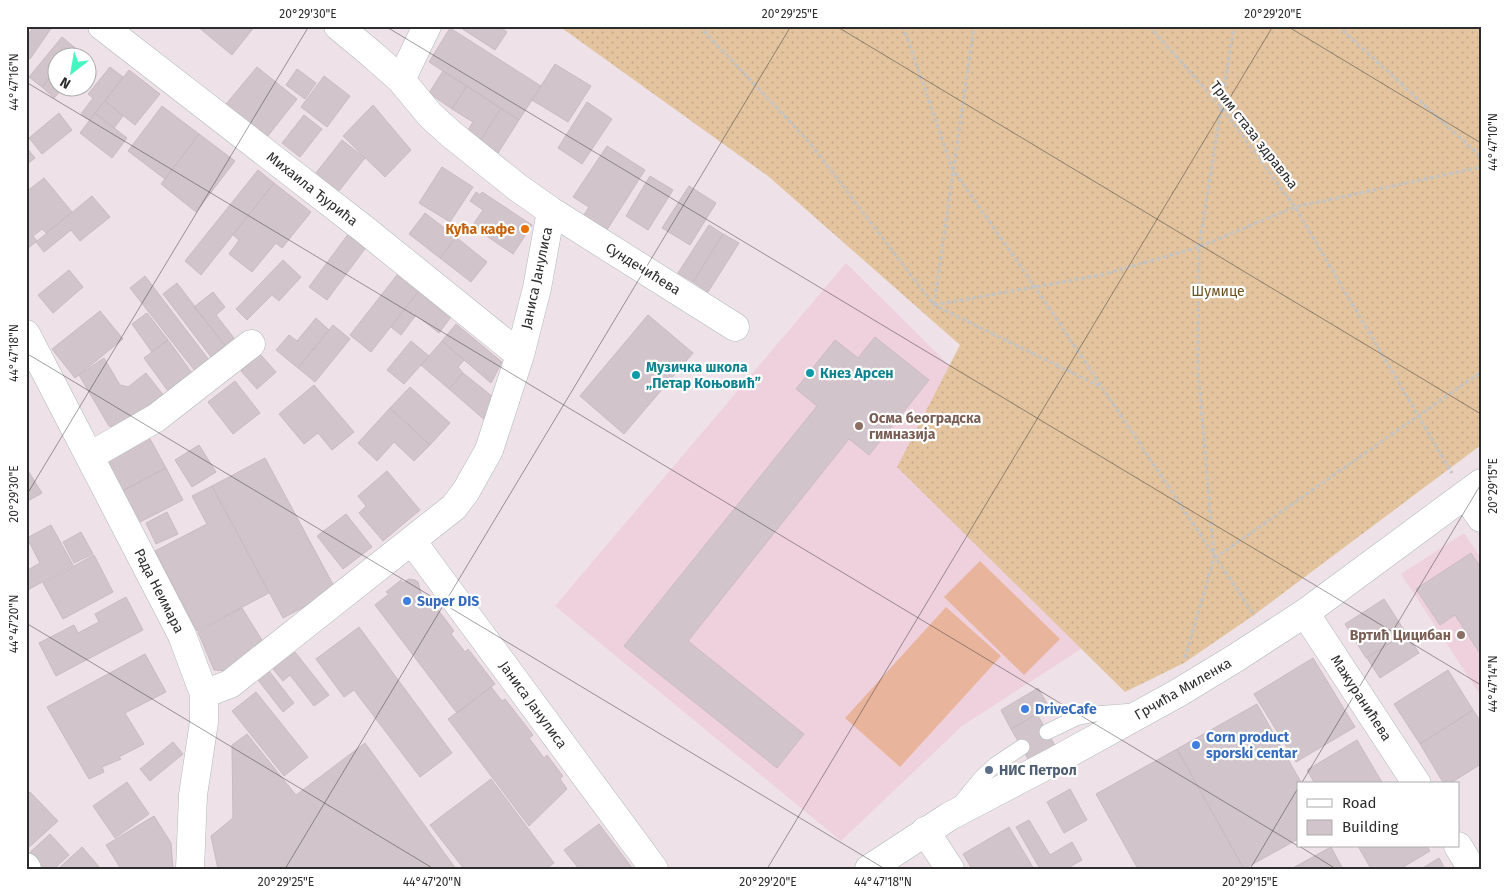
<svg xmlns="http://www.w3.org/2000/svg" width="1507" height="895" font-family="'Fira Sans',sans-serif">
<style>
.education{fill:#efd1de}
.grass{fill:url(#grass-dots)}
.pitch{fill:#e9b49c}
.building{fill:#d1c5cb;stroke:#cabac1}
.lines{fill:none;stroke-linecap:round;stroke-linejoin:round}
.lane-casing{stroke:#adb9b6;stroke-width:16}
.street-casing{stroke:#adb9b6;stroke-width:29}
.secondary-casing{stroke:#adb9b6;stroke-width:29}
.path{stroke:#c4c4c4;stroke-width:3;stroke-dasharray:4 2.5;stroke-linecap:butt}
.lane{stroke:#fff;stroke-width:15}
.street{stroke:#fff;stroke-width:28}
.secondary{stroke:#fff;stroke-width:28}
.ticks{fill:none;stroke:#2d2d2d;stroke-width:1;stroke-opacity:0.45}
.food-dot{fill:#e8710a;stroke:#fff;stroke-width:2}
.culture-dot{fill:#0f9aa8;stroke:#fff;stroke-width:2}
.education-dot{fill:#8d6e63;stroke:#fff;stroke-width:2}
.shop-dot{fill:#3f7fe0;stroke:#fff;stroke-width:2}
.service-dot{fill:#5c6f8a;stroke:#fff;stroke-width:2}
.labels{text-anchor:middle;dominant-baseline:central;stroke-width:4.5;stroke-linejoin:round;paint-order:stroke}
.street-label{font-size:14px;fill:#2d2d2d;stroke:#fff}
.food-label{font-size:14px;font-weight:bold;fill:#c56008;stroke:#fff;text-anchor:end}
.park-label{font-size:14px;fill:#6b521d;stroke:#fff}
.culture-label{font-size:14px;font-weight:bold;fill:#0d838f;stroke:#fff;text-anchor:start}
.education-label{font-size:14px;font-weight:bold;fill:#785e54;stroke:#fff;text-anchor:start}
.shop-label{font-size:14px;font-weight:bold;fill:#366cbe;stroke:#fff;text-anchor:start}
.service-label{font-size:14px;font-weight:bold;fill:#4e5e75;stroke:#fff;text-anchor:start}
.neatline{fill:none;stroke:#2d2d2d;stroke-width:2}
.ticks-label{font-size:12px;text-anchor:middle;fill:#2d2d2d}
</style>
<defs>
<pattern id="grass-dots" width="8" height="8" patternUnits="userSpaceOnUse" patternTransform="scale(1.25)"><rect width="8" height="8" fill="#e3c49f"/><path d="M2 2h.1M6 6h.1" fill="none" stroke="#c3a989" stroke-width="1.8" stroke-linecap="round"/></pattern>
</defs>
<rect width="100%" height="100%" fill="#eee1e8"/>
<path class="education" d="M846,263L1174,589L962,726L841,841L555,606Z
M1464,533L1481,558V696L1401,574Z"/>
<path class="grass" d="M559,26H1481V445L1254,615L1184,663L1125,692L897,467L960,345L768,176Z"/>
<path class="pitch" d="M980,561L1060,639L1024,675L944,597Z
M946,607L1001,656L900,767L845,718Z"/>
<path class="building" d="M34,26L52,27L30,59L26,56V38Z
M197,26H255L232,55Z
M458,26H499L507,32L495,50Z
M450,28L541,86L519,120L429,62Z
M62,37L74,47L66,58H58V68L42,87L29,77Z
M74,47L87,58H66Z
M555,64L591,86L568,122L532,100Z
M110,67L123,77L90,120L81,114L93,98L88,94Z
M257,67L297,99L267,137L226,104Z
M58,68V88H63L54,98L42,87Z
M297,69L316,83L305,99L286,85Z
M129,70L160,94L135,125L105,101Z
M443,71L467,86L452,109L429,93Z
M324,76L350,96L327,127L301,107Z
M467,86L501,108L480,141L466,133L473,122L452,109Z
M105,101L123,116L114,128L95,113Z
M587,102L612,119L582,164L558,148Z
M373,105L411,150L385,177L343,136Z
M162,106L199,134L165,179L128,151Z
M501,108L519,120L498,153L480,141Z
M59,113L72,130L42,154L29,138Z
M95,113L127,138L112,158L80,133Z
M304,115L322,129L300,157L282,143Z
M199,134L235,161L196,212L161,184Z
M342,140L365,158L335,196L312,178Z
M607,146L645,170L605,233L582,218L589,207L573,197Z
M26,147L35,158L26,165Z
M442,167L473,187L450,222L419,203Z
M258,170L274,183L201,275L185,261Z
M650,176L673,190L648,230L626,216Z
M44,178L72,212L46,233L42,229L33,236L37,241L26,250V200L29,198L26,192Z
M274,183L311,212L282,248L276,243L252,272L229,254L239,240L233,235Z
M689,186L716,203L690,245L662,228Z
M476,192L480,195L482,192L532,225L513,254L472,226L483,210L470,201Z
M92,196L110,217L80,241L71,230L44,252L36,242Z
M425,213L456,237L440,258L409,234Z
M709,225L723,234L693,282L678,273Z
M349,233L367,246L327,300L309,287Z
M723,234L739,243L708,292L693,282Z
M456,237L487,262L471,282L440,258Z
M283,260L301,277L279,301L272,295L247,320L236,309Z
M69,270L83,287L53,313L38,295Z
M397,275L418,292L371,352L350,335Z
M145,276L209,360L195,371L130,288Z
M177,283L225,346L211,357L163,294Z
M213,292L225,307L216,315L234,338L225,345L194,307Z
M418,292L451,317L439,333L416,315L401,335L391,327Z
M100,311L123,339L75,378L52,349Z
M147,313L168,340L152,352L132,324Z
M648,315L693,353L624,434L580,396Z
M316,318L329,330L298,368L276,350L289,335L297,341Z
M456,324L502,362L491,383L442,341Z
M333,325L350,339L315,382L298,368Z
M875,337L929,380L869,455L849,439L688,641L804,734L777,768L624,646L817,406L796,389L835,340L858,358Z
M168,340L192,373L168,391L144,358Z
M411,341L429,356L404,384L387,370Z
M442,341L464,360L458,367L463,373L449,389L421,365Z
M260,354L276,372L257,389L241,371Z
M104,358L120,385L128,387L146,373L164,396L120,428L109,426L79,375Z
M463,373L493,397L486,421L449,389Z
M235,381L260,413L233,434L208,402Z
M314,385L354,432L332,450L318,433L304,444L279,414Z
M410,387L450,423L430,445L390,408Z
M390,408L430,445L414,461L394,442L377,461L358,443Z
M149,437L166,468L122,491L105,459Z
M199,445L216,472L192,487L175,460Z
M265,458L336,590L283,618L212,486Z
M166,468L183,500L138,523L122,491Z
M27,469L42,493L26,502V470Z
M387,471L420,510L383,541L359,513L366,506L358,496Z
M212,486L269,593L197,631L155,551L207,524L192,496Z
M167,512L178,534L156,544L146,523Z
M346,514L372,547L343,569L317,536Z
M51,525L73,565L26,591V571L40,563L27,538Z
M81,532L93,554L74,563L63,542Z
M1471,553L1481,568V655L1455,615L1440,625L1416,589Z
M94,555L113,592L63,619L43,583Z
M409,579L415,580L418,582L421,593L429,604L432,602L454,631L451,634L465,652L468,649L495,684L457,713L375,605L389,594L386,592L401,580L403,583Z
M126,597L143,630L56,676L39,643L74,625L78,633L99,622L95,614Z
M1384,599L1406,633L1366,658L1345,624Z
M242,608L265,645L230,671L214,670L198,632Z
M359,627L452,753L420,777L354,690L344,697L316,659Z
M1406,633L1419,653L1380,678L1367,658Z
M295,652L329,695L314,706L290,675L283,681L273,669Z
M145,654L166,692L125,713L144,744L119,757L121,759L102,767L104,772L89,779L47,707Z
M1313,658L1355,727L1296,762L1254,694Z
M1448,670L1473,710L1420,744L1394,704Z
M269,671L294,703L283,712L258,680Z
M491,687L502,701L505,699L533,735L529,738L544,758L547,755L559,771L563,776L560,779L567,789L529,826L448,719Z
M1038,688L1049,707L1011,729L1001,710Z
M256,692L308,757L284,776L232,711Z
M1257,704L1302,784H1298V839L1244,869L1177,749Z
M1473,710L1481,722V764L1449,784H1444L1420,744Z
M1037,714L1057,749L1031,764L1011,729Z
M247,734L296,795L365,743L456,869H218L211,836L233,818L232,745Z
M1357,740L1383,784H1315L1307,770Z
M173,742L183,754L150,781L140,769Z
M1177,749L1244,869H1138L1096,794Z
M491,779L554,863L546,869H464L430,825Z
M127,782L149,814L115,838L93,806Z
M1070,789L1087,820L1064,833L1047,802Z
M30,792L58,821L26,850V796Z
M154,816L171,843L173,869H121L106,845Z
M1029,820L1050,855L1072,842L1082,860L1066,869H1040L1016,827Z
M599,824L633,869H579L564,850Z
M1009,827L1034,869H972L963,854Z
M50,834L69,855L54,869H41L28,854Z
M1358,846H1427L1430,851L1400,869H1371Z
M82,847L101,869H58Z
M1331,847L1343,869H1291Z
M1439,858L1445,869H1421Z"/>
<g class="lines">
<g class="lane-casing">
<path id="lane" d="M1047,732L1076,718L1095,714L1134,711
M959,805L981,778L995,765L1022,747"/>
</g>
<g class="street-casing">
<path id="street" d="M102,26L364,229L520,355
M338,26L374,56L401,80L430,115L451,134L517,187L551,211L735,327
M401,80L427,26
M26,334L182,635L204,694V722L193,795L190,869
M90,456L156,418L251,344
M1465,495L1481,518
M412,541L654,869
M1305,613L1417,784
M204,694L230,684L454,507L466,491L489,450L520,355L537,288L551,211
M925,831L950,869
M1458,846L1472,869
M26,867L27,869"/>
</g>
<g class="secondary-casing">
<path id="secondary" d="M869,869L950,816L1053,762L1178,693L1234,659L1305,613L1481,483"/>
</g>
<path class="path" d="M699,26L809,142L934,305L1099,386
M903,26L952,168L1035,287L1254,615
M1149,26L1222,108L1295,207L1452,473
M1338,26L1481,157
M934,305L1101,275L1199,247L1295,207L1481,167
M934,305L974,26
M1215,558L1481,372
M1185,658L1214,558L1198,369L1199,247L1234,26"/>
<use href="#lane" class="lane"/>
<use href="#street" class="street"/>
<use href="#secondary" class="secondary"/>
</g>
<path class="ticks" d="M385,26L1481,685M836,26L1481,414M1287,26L1481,143M26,82L1298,846M26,353L885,869M26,496L309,26M26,623L434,869M1301,784L1481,484M1299,846L1336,869M285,869L791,26M767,869L1273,26M1250,869L1298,788"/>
<circle class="food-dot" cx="525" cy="229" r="5"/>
<g class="culture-dot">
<circle cx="810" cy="373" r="5"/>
<circle cx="636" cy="375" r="5"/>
</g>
<g class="education-dot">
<circle cx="859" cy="426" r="5"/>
<circle cx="1461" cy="635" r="5"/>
</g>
<g class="shop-dot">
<circle cx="407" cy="601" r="5"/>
<circle cx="1025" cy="709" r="5"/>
<circle cx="1196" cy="745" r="5"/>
</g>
<circle class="service-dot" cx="989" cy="770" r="5"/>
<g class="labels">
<g class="street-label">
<text transform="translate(1254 135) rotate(52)">Трим стаза здравља</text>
<text transform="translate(312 189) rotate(38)">Михаила Ђурића</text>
<text transform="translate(643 269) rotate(32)">Сундечићева</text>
<text transform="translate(537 278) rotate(-78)">Јаниса Јанулиса</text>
<text transform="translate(159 591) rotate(63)">Рада Неимара</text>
<text transform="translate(1183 689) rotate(-30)">Грчића Миленка</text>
<text transform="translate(1361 698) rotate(57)">Мажуранићева</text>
<text transform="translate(533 705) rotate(54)">Јаниса Јанулиса</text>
</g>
<g class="food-label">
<text x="515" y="229">Кућа кафе</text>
</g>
<g class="park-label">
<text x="1218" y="291">Шумице</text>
</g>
<g class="culture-label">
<text x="646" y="367">Музичка школа<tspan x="646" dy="16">„Петар Коњовић”</tspan></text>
<text x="820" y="373">Кнез Арсен</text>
</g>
<g class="education-label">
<text x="869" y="418">Осма београдска<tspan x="869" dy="16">гимназија</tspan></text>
<text x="1451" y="635" text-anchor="end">Вртић Цицибан</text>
</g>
<g class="shop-label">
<text x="417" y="601">Super DIS</text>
<text x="1035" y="709">DriveCafe</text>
<text x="1206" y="737">Corn product<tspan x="1206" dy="16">sporski centar</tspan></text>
</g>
<g class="service-label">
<text x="999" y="770">НИС Петрол</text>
</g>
</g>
<rect width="1507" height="895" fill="none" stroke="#ffffff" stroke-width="55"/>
<rect x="1297" y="782" width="162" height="65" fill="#ffffff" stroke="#ababab"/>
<rect x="1307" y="799" width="25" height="8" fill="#ffffff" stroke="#ababab"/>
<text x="1342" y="808" font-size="15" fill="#2d2d2d">Road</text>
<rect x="1307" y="820" width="25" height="15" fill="#d1c5cb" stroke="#ababab"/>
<text x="1342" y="832" font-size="15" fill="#2d2d2d">Building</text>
<g transform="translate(72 72) rotate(211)"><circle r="24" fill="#ffffff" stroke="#ababab"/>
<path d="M0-4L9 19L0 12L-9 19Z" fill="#46f6c1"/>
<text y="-8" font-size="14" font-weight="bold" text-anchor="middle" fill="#2d2d2d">N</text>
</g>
<rect x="28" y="28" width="1452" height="840" class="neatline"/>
<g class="ticks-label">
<text x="308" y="18">20°29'30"E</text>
<text x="790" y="18">20°29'25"E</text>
<text x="1273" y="18">20°29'20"E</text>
<text transform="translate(14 82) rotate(-90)" y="4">44°47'16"N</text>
<text transform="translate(1493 142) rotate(-90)" y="4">44°47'10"N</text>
<text transform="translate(14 353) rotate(-90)" y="4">44°47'18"N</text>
<text transform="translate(1493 486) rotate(-90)" y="4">20°29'15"E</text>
<text transform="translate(14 494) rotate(-90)" y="4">20°29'30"E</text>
<text transform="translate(14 624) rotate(-90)" y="4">44°47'20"N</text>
<text transform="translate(1493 684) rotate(-90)" y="4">44°47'14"N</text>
<text x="286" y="886">20°29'25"E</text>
<text x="432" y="886">44°47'20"N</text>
<text x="768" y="886">20°29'20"E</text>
<text x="883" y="886">44°47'18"N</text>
<text x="1250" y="886">20°29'15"E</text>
</g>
</svg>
